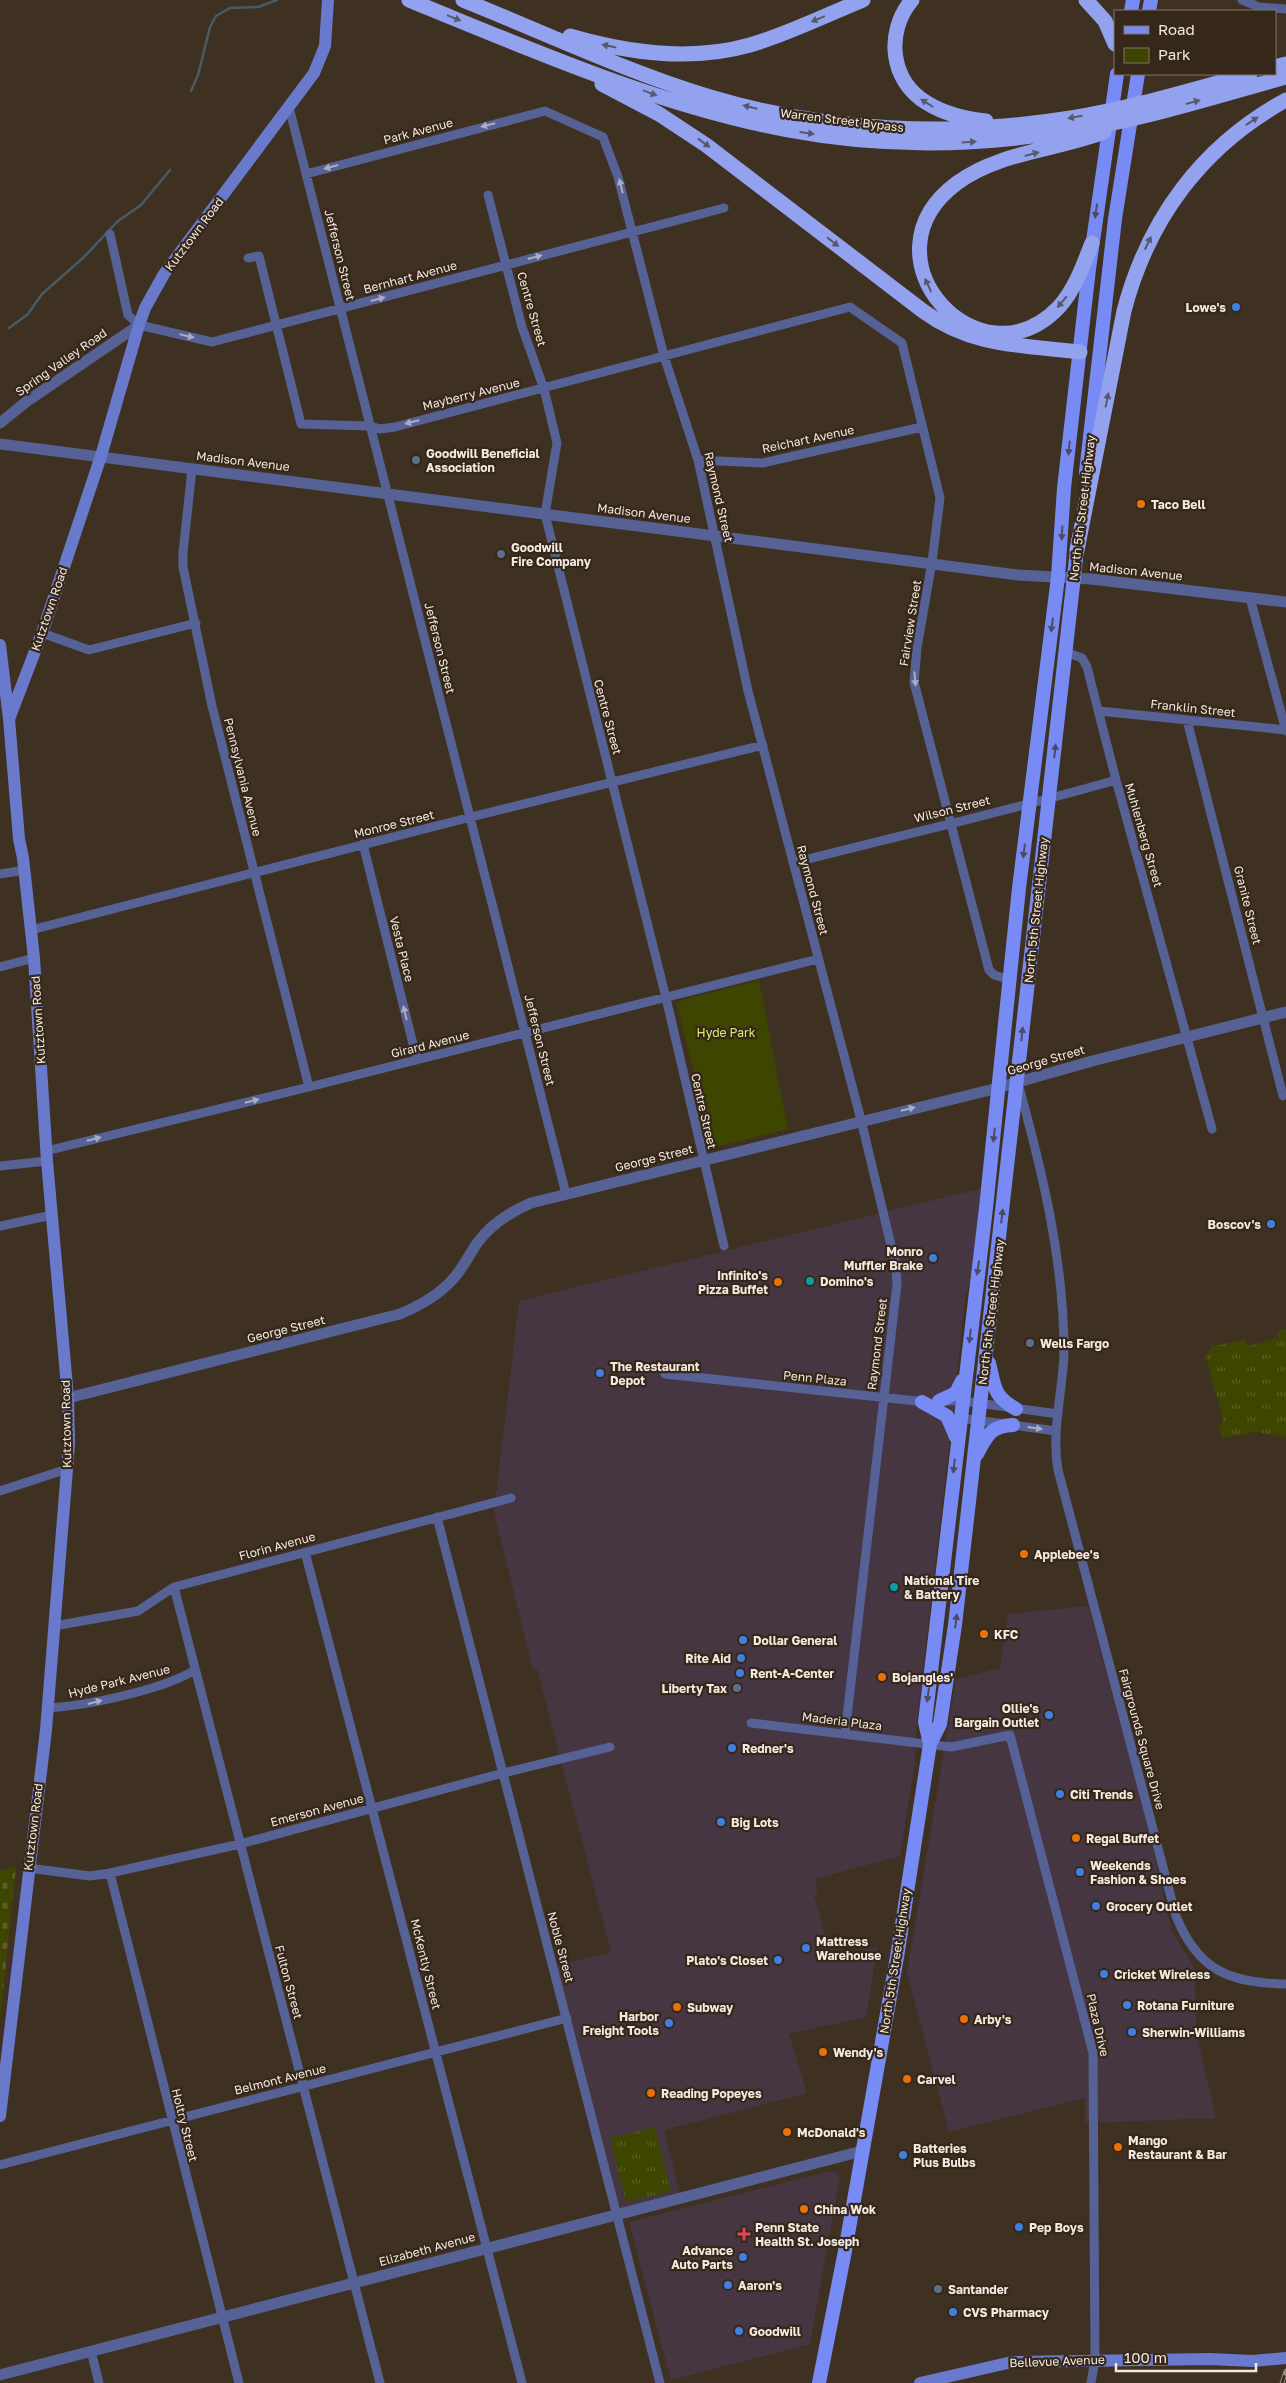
<svg xmlns="http://www.w3.org/2000/svg" width="1286" height="2383" font-family="'Golos Text',sans-serif">
<style>
.commercial{fill:#463642}
.grass{fill:url(#grass-tufts)}
.cemetery{fill:url(#cemetery-stones)}
.green{fill:#3d4500}
.lines{fill:none;stroke-linecap:round;stroke-linejoin:round}
.stream{stroke:#495a63;stroke-width:2.5}
.minor{stroke:#566195;stroke-width:9}
.tertiary{stroke:#566195;stroke-width:11}
.secondary{stroke:#6979cb;stroke-width:12}
.primary{stroke:#788bf5;stroke-width:14}
.motorway{stroke:#92a2ee;stroke-width:15}
.rail-casing{stroke:#978b7f;stroke-width:4.5}
.rail{stroke:#352719;stroke-width:2.5;stroke-dasharray:8;stroke-linecap:butt}
.oneway{fill:#5a586e}
.oneway2{fill:#acacbe}
.oneway3{fill:#4c4a66}
.shop-dot{fill:#3f7fe0;stroke:#352719;stroke-width:2}
.service-dot{fill:#5c6f8a;stroke:#352719;stroke-width:2}
.food-dot{fill:#e8710a;stroke:#352719;stroke-width:2}
.culture-dot{fill:#0f9aa8;stroke:#352719;stroke-width:2}
.health-dot{fill:#e0444e;stroke:#352719;stroke-width:2}
.labels{text-anchor:middle;dominant-baseline:central;stroke-width:4.5;stroke-linejoin:round;paint-order:stroke}
.street-label{font-size:12px;fill:#f3e9e0;stroke:#352719}
.poi-label{font-size:12px;font-weight:bold;fill:#f3e9e0;stroke:#352719;text-anchor:start}
.park-label{font-size:12px;fill:#daee6d;stroke:#352719}
</style>
<defs>
<pattern id="grass-tufts" width="24" height="20" patternUnits="userSpaceOnUse" patternTransform="scale(1.25)"><rect width="24" height="20" fill="#3d4500"/><path d="M3 7l-1-3M5 7V3M7 7l1-3M15 17l-1-3M17 17v-4M19 17l1-3" fill="none" stroke="#5a6025"/></pattern>
<pattern id="cemetery-stones" width="16" height="16" patternUnits="userSpaceOnUse" patternTransform="scale(1.25)"><rect width="16" height="16" fill="#3d4500"/><path d="M2 7V4a2 2 0 0 1 4 0v3zM10 15v-3a2 2 0 0 1 4 0v3z" fill="#5a6025"/></pattern>
</defs>
<rect width="100%" height="100%" fill="#3f3122"/>
<path class="commercial" d="M983,1188L973,1273L965,1297L956,1385L959,1405L951,1431L916,1728L915,1762L900,1856L815,1879L818,1893L814,1895L831,1958L877,1947L866,2017L789,2034L807,2093L664,2130L681,2198L618,2214L553,1967L611,1952L537,1669L533,1670L494,1513L519,1301Z
M1088,1606L1144,1810L1172,1931L1195,1969L1196,2031L1216,2118L1085,2123V2098L949,2132L907,1973L956,1679L1000,1668L1008,1614Z
M830,2171L836,2172L840,2176L810,2344L671,2380L629,2222Z"/>
<path class="grass" d="M1286,1329V1437L1255,1432L1222,1438L1219,1425L1223,1421L1206,1357L1212,1346L1245,1340L1248,1346L1278,1338L1277,1331Z
M655,2127L671,2191L626,2202L610,2138Z"/>
<path class="cemetery" d="M16,1867L0,2019V1871Z"/>
<path class="green" d="M759,980L788,1129L715,1147L711,1143L677,1004L685,999Z"/>
<g class="lines">
<path class="stream" d="M191,91L198,75L210,27L216,16L230,8L258,7L277,0
M9,328L28,314L42,294L83,258L118,221L141,205L170,170"/>
<path class="minor" d="M1242,0L1259,7L1286,9
M289,107L566,1194
M306,174L545,111L603,137L618,177L664,356L698,460L748,691L861,1120L896,1266L897,1284L845,1734
M488,195L522,327L544,389L557,443L545,514L666,998L724,1246
M110,234L128,315L139,325L212,342L724,208
M248,258L259,256L301,424L370,426L380,429L395,427C547,387 698,347 850,307L902,343L940,498L932,562L917,648L914,682L989,970L994,975L1011,980
M698,460L762,463L922,427
M192,469L183,552V567L212,706L309,1087
M1250,598L1286,731
M42,633L89,650L196,623
M1065,652L1082,658L1087,667L1116,780L1212,1129
M1099,711L1286,730
M1187,720L1283,1096
M363,844L417,1060
M793,863C901,835 1009,811 1116,780
M0,874L25,870
M31,930L471,817L763,745
M0,967L34,958
M1019,1087C1043,1174 1064,1262 1064,1352C1063,1391 1051,1431 1058,1470L1176,1916C1198,1971 1230,1983 1286,1984
M46,1151L309,1087L818,959
M0,1166L47,1161
M0,1226L52,1215
M665,1374L926,1402
M944,1401H962L1058,1414
M960,1418L1056,1431
M0,1491L67,1469
M437,1517L660,2383
M305,1552L522,2383
M174,1587L380,2383
M54,1626L138,1611L174,1587L511,1498
M47,1708C86,1706 162,1690 195,1670
M751,1723L951,1747L1010,1735L1093,2053L1095,2360L1091,2383
M28,1868L90,1876L110,1873L240,1844L503,1773L610,1747
M110,1873L239,2383
M0,2165L567,2018
M91,2351L99,2383"/>
<path class="tertiary" d="M0,423L26,402L139,325
M0,444L1018,575L1091,579L1286,602
M68,1398L400,1314C419,1306 438,1296 452,1280C463,1269 469,1254 478,1242C492,1223 510,1212 531,1203L990,1090L1096,1060L1286,1012
M0,2375L862,2151"/>
<path class="secondary" d="M0,645L9,719
M0,2116L46,1730L69,1444L68,1398L47,1161L34,958L23,858L19,839L9,719L42,633L101,456L139,325L145,308L164,274L314,73L325,46L328,0
M920,2383L1012,2362L1210,2359L1252,2361L1286,2358"/>
<path class="primary" d="M1131,11L1133,0
M1149,11L1151,0
M1086,472L1115,219L1138,74
M989,1363C995,1387 993,1396 1016,1409
M939,1401L956,1393L962,1381
M922,1402L947,1416L956,1437
M977,1454C987,1436 990,1426 1013,1425
M930,1744L925,1722L986,1208L1019,888L1058,577L1064,488L1089,269L1117,74
M819,2383L845,2251L897,1957L930,1744L940,1724L955,1625L1078,541"/>
<path class="motorway" d="M409,0C532,50 656,105 788,130C882,148 980,146 1074,130C1146,119 1216,96 1286,77
M463,0C545,33 625,71 710,97C827,132 951,137 1071,118C1132,108 1191,90 1250,74
M912,0C885,32 890,81 927,103C945,114 965,119 986,121
M1086,0L1105,21L1115,44
M570,36C628,53 690,62 750,45C788,34 826,15 863,0
M1275,67L1286,64
M602,84L659,114L706,145L923,311C972,347 1022,345 1080,352
M1092,243C1083,266 1075,289 1059,307C980,390 857,257 957,183C999,152 1057,150 1104,132
M1077,550L1124,311C1148,219 1202,146 1286,100"/>
<g class="rail-casing">
<path id="rail" d="M1282,2383L1286,2371"/>
</g>
<use href="#rail" class="rail"/>
</g>
<defs><path id="oneway-solid" d="M-6-.8H1V-3.2L6.5 0L1 3.2V.8H-6Z" transform="scale(1.25)"/></defs>
<g class="oneway">
<use href="#oneway-solid" transform="translate(454 18) rotate(22)"/>
<use href="#oneway-solid" transform="translate(818 19) rotate(158)"/>
<use href="#oneway-solid" transform="translate(609 46) rotate(-168)"/>
<use href="#oneway-solid" transform="translate(650 93) rotate(20)"/>
<use href="#oneway-solid" transform="translate(1193 102) rotate(-15)"/>
<use href="#oneway-solid" transform="translate(927 103) rotate(-148)"/>
<use href="#oneway-solid" transform="translate(750 107) rotate(-166)"/>
<use href="#oneway-solid" transform="translate(1075 117) rotate(170)"/>
<use href="#oneway-solid" transform="translate(1252 121) rotate(-34)"/>
<use href="#oneway-solid" transform="translate(807 133) rotate(8)"/>
<use href="#oneway-solid" transform="translate(969 142) rotate(-3)"/>
<use href="#oneway-solid" transform="translate(704 143) rotate(36)"/>
<use href="#oneway-solid" transform="translate(1032 154) rotate(-15)"/>
<use href="#oneway-solid" transform="translate(833 242) rotate(38)"/>
<use href="#oneway-solid" transform="translate(1148 243) rotate(-65)"/>
<use href="#oneway-solid" transform="translate(928 285) rotate(-115)"/>
<use href="#oneway-solid" transform="translate(1062 302) rotate(130)"/>
<use href="#oneway-solid" transform="translate(1107 400) rotate(-79)"/>
</g>
<g class="oneway2">
<use href="#oneway-solid" transform="translate(488 125) rotate(166)"/>
<use href="#oneway-solid" transform="translate(331 167) rotate(165)"/>
<use href="#oneway-solid" transform="translate(621 186) rotate(-104)"/>
<use href="#oneway-solid" transform="translate(535 257) rotate(-15)"/>
<use href="#oneway-solid" transform="translate(378 299) rotate(-15)"/>
<use href="#oneway-solid" transform="translate(187 336) rotate(13)"/>
<use href="#oneway-solid" transform="translate(412 422) rotate(166)"/>
<use href="#oneway-solid" transform="translate(915 679) rotate(85)"/>
<use href="#oneway-solid" transform="translate(405 1013) rotate(-104)"/>
<use href="#oneway-solid" transform="translate(252 1101) rotate(-14)"/>
<use href="#oneway-solid" transform="translate(908 1109) rotate(-14)"/>
<use href="#oneway-solid" transform="translate(94 1139) rotate(-14)"/>
<use href="#oneway-solid" transform="translate(1035 1428) rotate(8)"/>
<use href="#oneway-solid" transform="translate(95 1702) rotate(-15)"/>
</g>
<g class="oneway3">
<use href="#oneway-solid" transform="translate(1096 211) rotate(98)"/>
<use href="#oneway-solid" transform="translate(1069 448) rotate(96)"/>
<use href="#oneway-solid" transform="translate(1062 533) rotate(93)"/>
<use href="#oneway-solid" transform="translate(1052 625) rotate(98)"/>
<use href="#oneway-solid" transform="translate(1055 751) rotate(-84)"/>
<use href="#oneway-solid" transform="translate(1024 851) rotate(97)"/>
<use href="#oneway-solid" transform="translate(1022 1034) rotate(-84)"/>
<use href="#oneway-solid" transform="translate(994 1135) rotate(96)"/>
<use href="#oneway-solid" transform="translate(1002 1216) rotate(-83)"/>
<use href="#oneway-solid" transform="translate(978 1268) rotate(98)"/>
<use href="#oneway-solid" transform="translate(970 1336) rotate(96)"/>
<use href="#oneway-solid" transform="translate(954 1466) rotate(97)"/>
<use href="#oneway-solid" transform="translate(956 1621) rotate(-83)"/>
<use href="#oneway-solid" transform="translate(928 1695) rotate(97)"/>
</g>
<g class="shop-dot">
<circle cx="1236" cy="307" r="5"/>
<circle cx="1271" cy="1224" r="5"/>
<circle cx="933" cy="1258" r="5"/>
<circle cx="600" cy="1373" r="5"/>
<circle cx="743" cy="1640" r="5"/>
<circle cx="741" cy="1658" r="5"/>
<circle cx="740" cy="1673" r="5"/>
<circle cx="1049" cy="1715" r="5"/>
<circle cx="732" cy="1748" r="5"/>
<circle cx="1060" cy="1794" r="5"/>
<circle cx="721" cy="1822" r="5"/>
<circle cx="1080" cy="1872" r="5"/>
<circle cx="1096" cy="1906" r="5"/>
<circle cx="806" cy="1948" r="5"/>
<circle cx="778" cy="1960" r="5"/>
<circle cx="1104" cy="1974" r="5"/>
<circle cx="1127" cy="2005" r="5"/>
<circle cx="669" cy="2023" r="5"/>
<circle cx="1132" cy="2032" r="5"/>
<circle cx="903" cy="2155" r="5"/>
<circle cx="1019" cy="2227" r="5"/>
<circle cx="743" cy="2257" r="5"/>
<circle cx="728" cy="2285" r="5"/>
<circle cx="953" cy="2312" r="5"/>
<circle cx="739" cy="2331" r="5"/>
</g>
<g class="service-dot">
<circle cx="416" cy="460" r="5"/>
<circle cx="501" cy="554" r="5"/>
<circle cx="1030" cy="1343" r="5"/>
<circle cx="737" cy="1688" r="5"/>
<circle cx="938" cy="2289" r="5"/>
</g>
<g class="food-dot">
<circle cx="1141" cy="504" r="5"/>
<circle cx="778" cy="1282" r="5"/>
<circle cx="1024" cy="1554" r="5"/>
<circle cx="984" cy="1634" r="5"/>
<circle cx="882" cy="1677" r="5"/>
<circle cx="1076" cy="1838" r="5"/>
<circle cx="677" cy="2007" r="5"/>
<circle cx="964" cy="2019" r="5"/>
<circle cx="823" cy="2052" r="5"/>
<circle cx="907" cy="2079" r="5"/>
<circle cx="651" cy="2093" r="5"/>
<circle cx="787" cy="2132" r="5"/>
<circle cx="1118" cy="2147" r="5"/>
<circle cx="804" cy="2209" r="5"/>
</g>
<g class="culture-dot">
<circle cx="810" cy="1281" r="5"/>
<circle cx="894" cy="1587" r="5"/>
</g>
<path class="health-dot" d="M741.5 2226.5h5v5h5v5h-5v5h-5v-5h-5v-5h5z"/>
<g class="labels">
<g class="street-label">
<text transform="translate(842 120) rotate(7)">Warren Street Bypass</text>
<text transform="translate(418 131) rotate(-15)">Park Avenue</text>
<text transform="translate(194 234) rotate(-53)">Kutztown Road</text>
<text transform="translate(340 255) rotate(76)">Jefferson Street</text>
<text transform="translate(410 277) rotate(-15)">Bernhart Avenue</text>
<text transform="translate(532 309) rotate(74)">Centre Street</text>
<text transform="translate(61 362) rotate(-35)">Spring Valley Road</text>
<text transform="translate(471 394) rotate(-14)">Mayberry Avenue</text>
<text transform="translate(808 439) rotate(-12)">Reichart Avenue</text>
<text transform="translate(243 461) rotate(7)">Madison Avenue</text>
<text transform="translate(719 497) rotate(77)">Raymond Street</text>
<text transform="translate(1082 508) rotate(-83)">North 5th Street Highway</text>
<text transform="translate(644 513) rotate(7)">Madison Avenue</text>
<text transform="translate(1136 571) rotate(6)">Madison Avenue</text>
<text transform="translate(49 609) rotate(-71)">Kutztown Road</text>
<text transform="translate(910 623) rotate(-81)">Fairview Street</text>
<text transform="translate(440 648) rotate(76)">Jefferson Street</text>
<text transform="translate(1193 708) rotate(6)">Franklin Street</text>
<text transform="translate(608 717) rotate(75)">Centre Street</text>
<text transform="translate(243 777) rotate(76)">Pennsylvania Avenue</text>
<text transform="translate(952 809) rotate(-14)">Wilson Street</text>
<text transform="translate(394 824) rotate(-14)">Monroe Street</text>
<text transform="translate(1144 835) rotate(74)">Muhlenberg Street</text>
<text transform="translate(813 890) rotate(75)">Raymond Street</text>
<text transform="translate(1248 905) rotate(76)">Granite Street</text>
<text transform="translate(1036 910) rotate(-84)">North 5th Street Highway</text>
<text transform="translate(402 949) rotate(76)">Vesta Place</text>
<text transform="translate(38 1020) rotate(-94)">Kutztown Road</text>
<text transform="translate(540 1040) rotate(76)">Jefferson Street</text>
<text transform="translate(430 1044) rotate(-14)">Girard Avenue</text>
<text transform="translate(1046 1060) rotate(-16)">George Street</text>
<text transform="translate(704 1111) rotate(77)">Centre Street</text>
<text transform="translate(654 1158) rotate(-14)">George Street</text>
<text transform="translate(991 1312) rotate(-83)">North 5th Street Highway</text>
<text transform="translate(286 1329) rotate(-14)">George Street</text>
<text transform="translate(877 1344) rotate(-83)">Raymond Street</text>
<text transform="translate(815 1378) rotate(6)">Penn Plaza</text>
<text transform="translate(66 1424) rotate(-91)">Kutztown Road</text>
<text transform="translate(277 1546) rotate(-15)">Florin Avenue</text>
<text transform="translate(119 1681) rotate(-14)">Hyde Park Avenue</text>
<text transform="translate(842 1721) rotate(7)">Maderia Plaza</text>
<text transform="translate(1142 1739) rotate(75)">Fairgrounds Square Drive</text>
<text transform="translate(317 1810) rotate(-15)">Emerson Avenue</text>
<text transform="translate(33 1827) rotate(-83)">Kutztown Road</text>
<text transform="translate(561 1947) rotate(75)">Noble Street</text>
<text transform="translate(895 1961) rotate(-81)">North 5th Street Highway</text>
<text transform="translate(426 1964) rotate(76)">McKently Street</text>
<text transform="translate(289 1982) rotate(75)">Fulton Street</text>
<text transform="translate(1098 2025) rotate(77)">Plaza Drive</text>
<text transform="translate(280 2079) rotate(-14)">Belmont Avenue</text>
<text transform="translate(185 2125) rotate(76)">Holtry Street</text>
<text transform="translate(427 2249) rotate(-15)">Elizabeth Avenue</text>
<text transform="translate(1057 2361) rotate(-2)">Bellevue Avenue</text>
</g>
<g class="poi-label">
<text x="1226" y="307" text-anchor="end">Lowe's</text>
<text x="426" y="453">Goodwill Beneficial<tspan x="426" dy="14">Association</tspan></text>
<text x="1151" y="504">Taco Bell</text>
<text x="511" y="547">Goodwill<tspan x="511" dy="14">Fire Company</tspan></text>
<text x="1261" y="1224" text-anchor="end">Boscov's</text>
<text x="923" y="1251" text-anchor="end">Monro<tspan x="923" dy="14">Muffler Brake</tspan></text>
<text x="768" y="1275" text-anchor="end">Infinito's<tspan x="768" dy="14">Pizza Buffet</tspan></text>
<text x="820" y="1281">Domino's</text>
<text x="1040" y="1343">Wells Fargo</text>
<text x="610" y="1366">The Restaurant<tspan x="610" dy="14">Depot</tspan></text>
<text x="1034" y="1554">Applebee's</text>
<text x="904" y="1580">National Tire<tspan x="904" dy="14">&amp; Battery</tspan></text>
<text x="994" y="1634">KFC</text>
<text x="753" y="1640">Dollar General</text>
<text x="731" y="1658" text-anchor="end">Rite Aid</text>
<text x="750" y="1673">Rent-A-Center</text>
<text x="892" y="1677">Bojangles'</text>
<text x="727" y="1688" text-anchor="end">Liberty Tax</text>
<text x="1039" y="1708" text-anchor="end">Ollie's<tspan x="1039" dy="14">Bargain Outlet</tspan></text>
<text x="742" y="1748">Redner's</text>
<text x="1070" y="1794">Citi Trends</text>
<text x="731" y="1822">Big Lots</text>
<text x="1086" y="1838">Regal Buffet</text>
<text x="1090" y="1865">Weekends<tspan x="1090" dy="14">Fashion &amp; Shoes</tspan></text>
<text x="1106" y="1906">Grocery Outlet</text>
<text x="816" y="1941">Mattress<tspan x="816" dy="14">Warehouse</tspan></text>
<text x="768" y="1960" text-anchor="end">Plato's Closet</text>
<text x="1114" y="1974">Cricket Wireless</text>
<text x="1137" y="2005">Rotana Furniture</text>
<text x="687" y="2007">Subway</text>
<text x="659" y="2016" text-anchor="end">Harbor<tspan x="659" dy="14">Freight Tools</tspan></text>
<text x="974" y="2019">Arby's</text>
<text x="1142" y="2032">Sherwin-Williams</text>
<text x="833" y="2052">Wendy's</text>
<text x="917" y="2079">Carvel</text>
<text x="661" y="2093">Reading Popeyes</text>
<text x="797" y="2132">McDonald's</text>
<text x="1128" y="2140">Mango<tspan x="1128" dy="14">Restaurant &amp; Bar</tspan></text>
<text x="913" y="2148">Batteries<tspan x="913" dy="14">Plus Bulbs</tspan></text>
<text x="814" y="2209">China Wok</text>
<text x="755" y="2227">Penn State<tspan x="755" dy="14">Health St. Joseph</tspan></text>
<text x="1029" y="2227">Pep Boys</text>
<text x="733" y="2250" text-anchor="end">Advance<tspan x="733" dy="14">Auto Parts</tspan></text>
<text x="738" y="2285">Aaron's</text>
<text x="948" y="2289">Santander</text>
<text x="963" y="2312">CVS Pharmacy</text>
<text x="749" y="2331">Goodwill</text>
</g>
<g class="park-label">
<text x="726" y="1032">Hyde Park</text>
</g>
</g>
<rect x="1114" y="10" width="162" height="65" fill="#352719" stroke="#817569"/>
<rect x="1124" y="26" width="25" height="8" fill="#788bf5" stroke="#817569"/>
<text x="1158" y="35" font-size="15" fill="#f3e9e0">Road</text>
<rect x="1124" y="48" width="25" height="15" fill="#3d4500" stroke="#817569"/>
<text x="1158" y="60" font-size="15" fill="#f3e9e0">Park</text>
<path d="M1116 2363v8h140v-8" fill="none" stroke="#f3e9e0" stroke-width="2.5"/>
<text x="1124" y="2363" font-size="15" fill="#f3e9e0" stroke="#352719" stroke-width="4" paint-order="stroke">100 m</text>
</svg>
